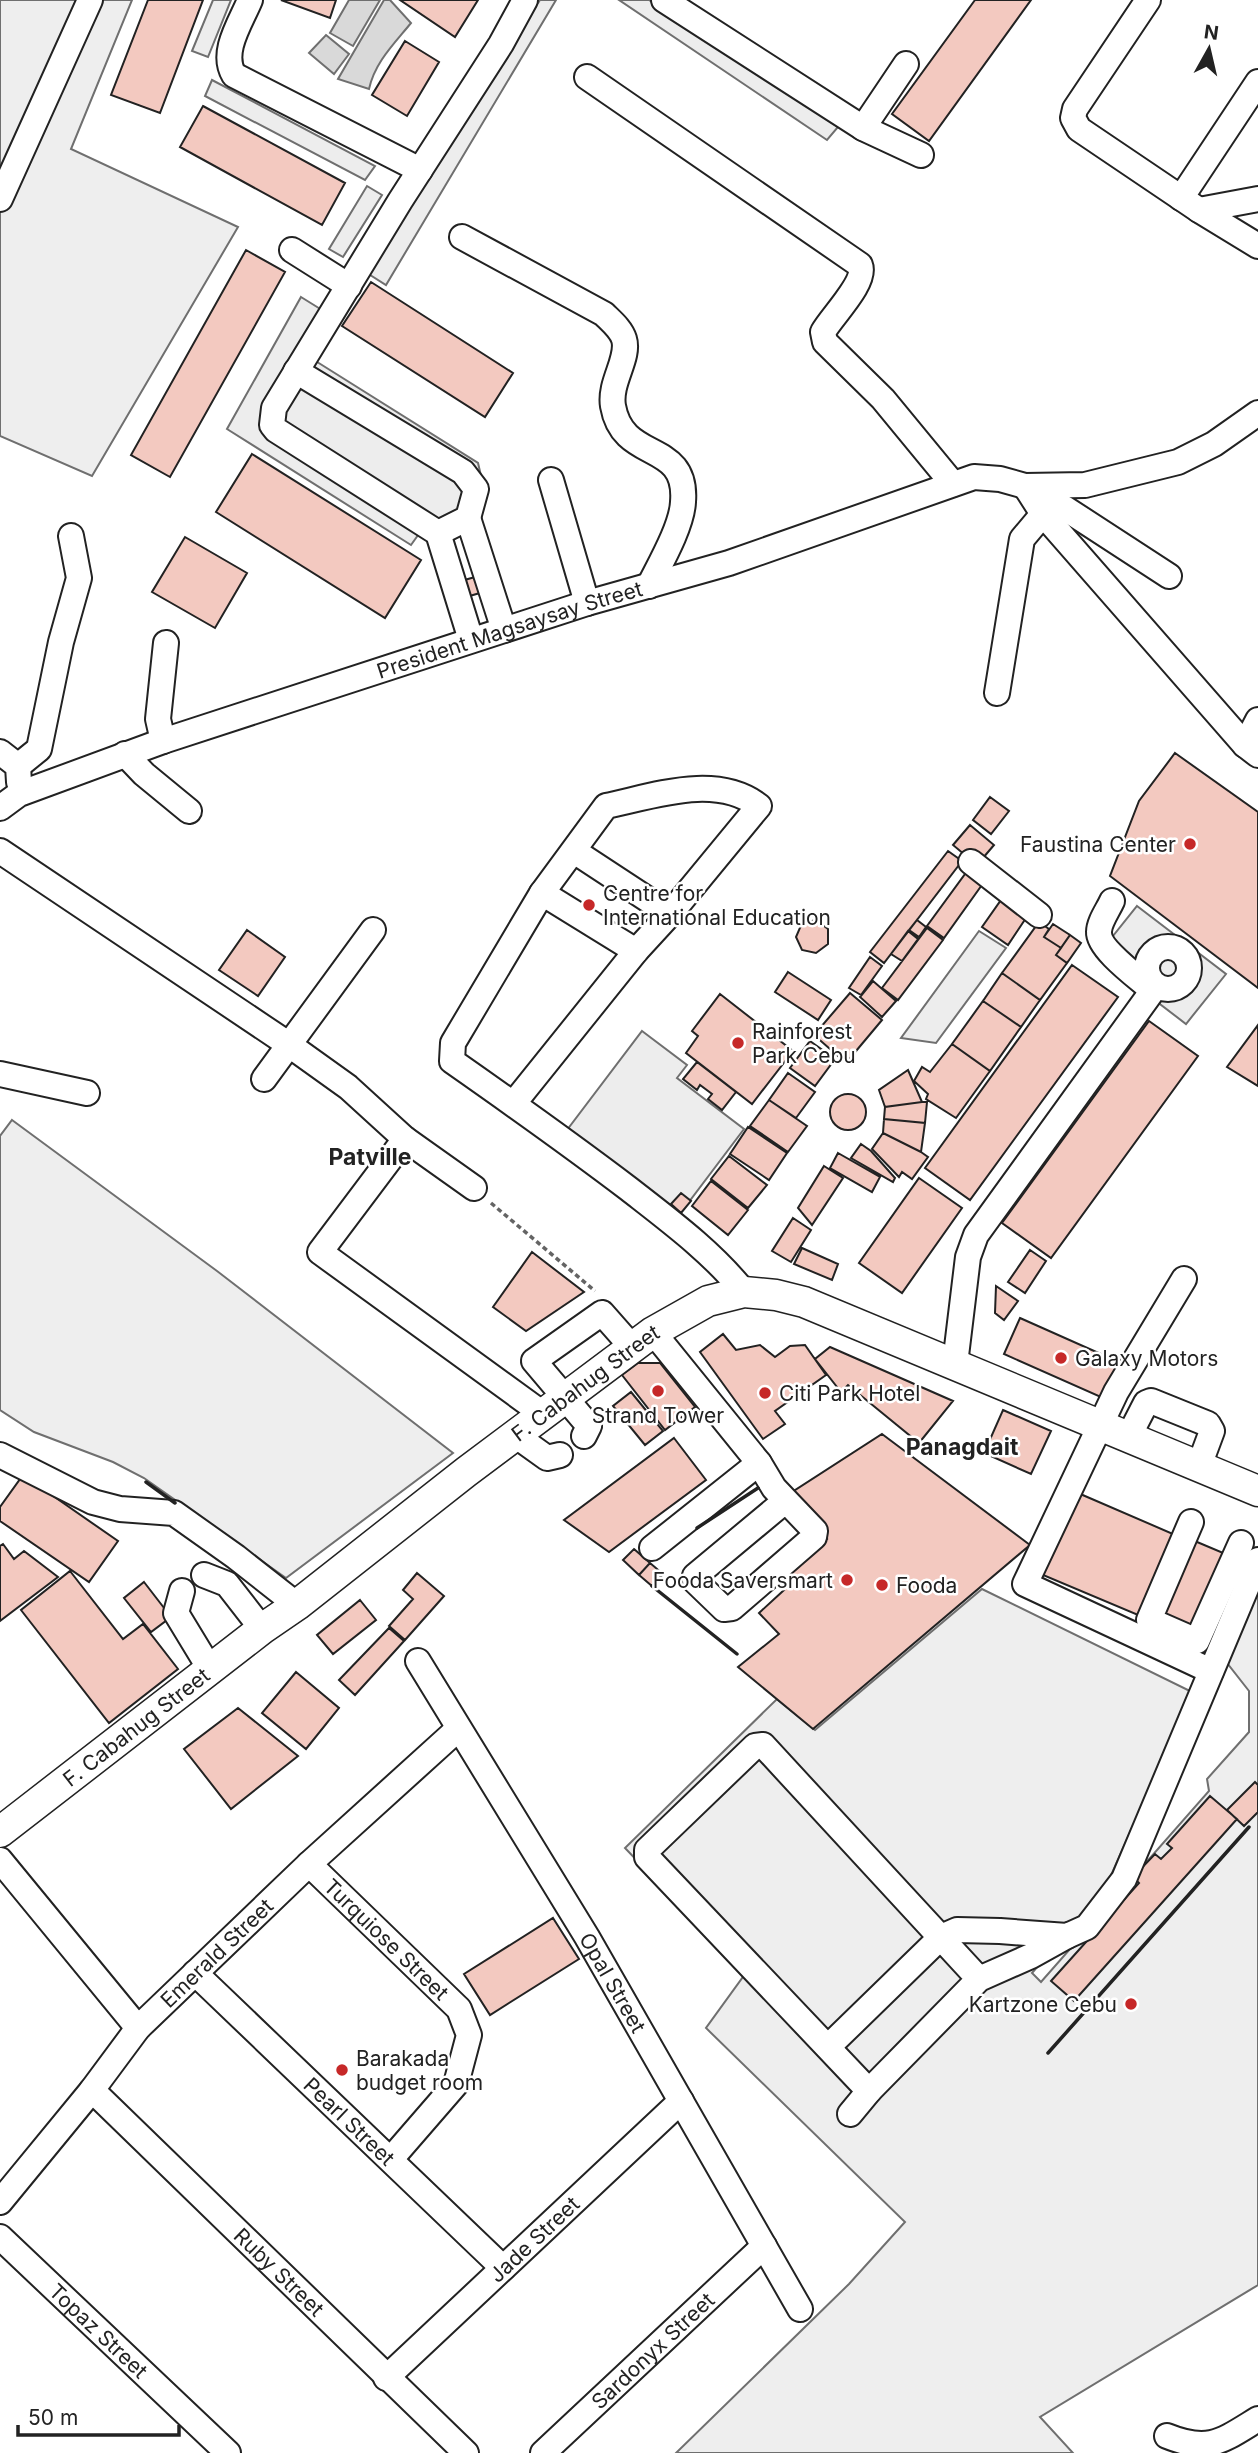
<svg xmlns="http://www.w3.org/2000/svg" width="1258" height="2453" font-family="Inter,sans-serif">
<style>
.green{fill:#eee;stroke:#6f6f6f;stroke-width:2}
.parking{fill:#ededed;stroke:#6f6f6f;stroke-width:2}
.water{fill:#d9d9d9;stroke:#6f6f6f;stroke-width:2}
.building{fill:#f3c9c0;stroke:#222;stroke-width:2}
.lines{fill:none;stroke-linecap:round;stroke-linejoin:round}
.minor-casing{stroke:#222;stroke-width:28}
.major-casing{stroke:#222;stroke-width:33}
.path{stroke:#646464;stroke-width:3.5;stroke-dasharray:5 3.5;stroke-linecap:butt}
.minor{stroke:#fff;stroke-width:24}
.major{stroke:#fff;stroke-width:30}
.wall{stroke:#222;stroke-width:3.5}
.poi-dot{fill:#c62828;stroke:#fff;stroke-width:2.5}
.labels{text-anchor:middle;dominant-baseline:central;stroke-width:5;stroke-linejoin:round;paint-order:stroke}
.street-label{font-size:21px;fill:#222;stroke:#fff}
.poi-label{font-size:21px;fill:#222;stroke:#fff;text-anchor:start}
.neighbourhood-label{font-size:23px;font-weight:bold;fill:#222;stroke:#fff}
</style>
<rect width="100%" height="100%" fill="#fff"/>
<path class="green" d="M0,0H132L71,149L238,227L92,476L0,436Z
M12,1120L217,1271L453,1453L286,1578L144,1478L113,1462L34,1432L0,1410V1136Z
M1258,1581V2285L1040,2417L1073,2453H676L849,2284L905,2222L706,2028L745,1974L625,1848L777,1699L815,1730L982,1589L1192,1692L1105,1889L1032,1973L1041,1982L1209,1791L1207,1779L1249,1732V1691L1224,1659Z"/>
<path class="parking" d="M213,0H231L208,57L192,51Z
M540,0H556L386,285L367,273Z
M619,0H649L838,127L827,140Z
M212,80L375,166L365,180L205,96Z
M367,186L382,195L343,257L329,249Z
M301,297L338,320L314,360L478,463L485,493L474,523L421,531L411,545L227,429Z
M1137,906L1226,974L1186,1024L1097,956Z
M979,931L1006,948L936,1043L901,1038Z
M642,1031L687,1065L677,1078L744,1129L679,1215L567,1130Z"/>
<path class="water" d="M349,0H380L353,46L330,33Z
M384,0H390L411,23C394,44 375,62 369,89L338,79Z
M326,35L349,54L334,74L309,53Z"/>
<path class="building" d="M148,0H203L160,113L111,95Z
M281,0H336L330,18Z
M400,0H478L455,37Z
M975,0H1031L929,141L892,114Z
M405,41L439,62L407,116L372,95Z
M203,106L345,183L322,225L180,147Z
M246,250L285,272L170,477L131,455Z
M371,282L513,373L485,417L342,326Z
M252,454L421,560L385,618L216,512Z
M185,537L247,573L215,628L152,592Z
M475,577L480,593L466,597L461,581Z
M1175,753L1258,812V988L1110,876L1139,801Z
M990,797L1009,811L991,834L973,820Z
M970,825L994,845L977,865L953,845Z
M948,851L962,861L884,963L870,952Z
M968,870L984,882L944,938L927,926Z
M1001,900L1026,918L1008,945L982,927Z
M816,920L828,929V944L816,953L802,950L796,937L802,923Z
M917,920L926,927L919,937L909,930Z
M1039,922L1049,929L1044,937L1061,948L1056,955L1067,963L1040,1000L1002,973Z
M1053,924L1070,935L1061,948L1044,937Z
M927,928L943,940L898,1000L882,988Z
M247,930L285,957L258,996L219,970Z
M908,931L918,939L902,961L891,954Z
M1070,935L1081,943L1067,963L1056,955Z
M870,957L882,966L861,995L849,988Z
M1072,965L1118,997L970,1200L925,1168Z
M788,972L831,1000L818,1020L775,992Z
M1002,973L1040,1000L1021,1027L983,1001Z
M873,981L896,1001L882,1017L860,997Z
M850,993L882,1020L846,1063L814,1035Z
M720,994L793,1051L752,1104L686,1053L698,1036L692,1031Z
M983,1001L1021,1027L990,1071L952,1044Z
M1149,1021L1198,1056L1051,1258L1002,1223Z
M1258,1025V1086L1227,1067Z
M810,1041L835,1059L815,1086L790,1068Z
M952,1044L990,1071L956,1118L926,1099L928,1094L914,1081L922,1067L930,1072Z
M697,1062L736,1092L722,1110L708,1099L712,1094L700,1085L697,1090L683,1079Z
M908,1070L922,1102L885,1107L879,1090Z
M788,1073L815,1092L796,1118L769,1100Z
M830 1112a18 18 0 1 1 36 0a18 18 0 1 1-36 0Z
M769,1100L807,1126L788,1152L750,1126Z
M922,1102H927L925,1123L884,1119L885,1107Z
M884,1119L925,1123L921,1152L883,1133Z
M748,1127L787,1153L769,1180L730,1154Z
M883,1133L921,1152L928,1157L912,1179L902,1172L899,1177L872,1149Z
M861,1144L871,1151L895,1178L893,1182L851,1158Z
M838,1153L880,1177L872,1192L830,1168Z
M729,1156L767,1185L748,1208L711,1179Z
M824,1166L843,1178L812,1225L798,1208Z
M919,1178L962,1208L902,1293L859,1263Z
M711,1181L748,1210L728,1235L692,1206Z
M681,1193L691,1201L681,1213L671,1204Z
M793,1218L811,1230L791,1262L772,1251Z
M802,1248L838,1264L832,1280L794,1264Z
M1030,1250L1046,1261L1025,1293L1008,1282Z
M532,1252L584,1292L526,1331L493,1307Z
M996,1286L1018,1301L1004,1320L995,1313Z
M1020,1318L1119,1362L1103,1398L1004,1354Z
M723,1334L736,1350L760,1345L775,1357L790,1346L805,1345L826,1375L775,1411L785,1424L763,1439L700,1352Z
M830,1347L953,1401L919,1443L848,1385L841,1392L815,1359Z
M638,1363H660L695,1407L665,1430L622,1375Z
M631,1392L663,1431L645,1445L613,1406Z
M1003,1410L1051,1431L1031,1474L984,1453Z
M882,1434L1030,1545L813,1729L738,1667L779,1634L759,1613L784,1590L777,1580L827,1539L786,1496Z
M674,1438L706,1480L609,1552L564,1520Z
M23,1475L118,1541L89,1582L0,1521V1507Z
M1078,1493L1173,1534L1138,1615L1043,1575Z
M1190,1539L1228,1555L1195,1627L1158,1611Z
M3,1544L14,1559L24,1551L58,1577L0,1621V1546Z
M634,1549L650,1563L639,1575L623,1560Z
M650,1563L663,1574L652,1586L639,1575Z
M70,1571L123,1639L143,1624L178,1669L109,1723L21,1610Z
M417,1573L444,1596L405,1640L389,1626L413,1599L403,1590Z
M144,1582L171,1617L151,1632L124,1598Z
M360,1600L376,1620L333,1654L317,1635Z
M389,1628L404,1641L355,1695L339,1680Z
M296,1672L339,1708L306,1749L262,1713Z
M238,1708L298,1756L231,1809L184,1749Z
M1255,1782L1258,1785V1812L1244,1826L1227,1810Z
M1210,1796L1237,1819L1074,2001L1051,1981L1139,1883L1133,1877L1155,1854L1161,1859L1172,1848L1167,1844Z
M553,1918L579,1959L490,2015L464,1974Z"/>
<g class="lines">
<g class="minor-casing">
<g id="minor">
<path d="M250,0C241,22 220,52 234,75L420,170"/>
<path d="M664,0L863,128L921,155"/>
<path d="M1148,0L1075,109L1073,118L1079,129L1199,210L1258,246"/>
<path d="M587,77L860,265C867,282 832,316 823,332L825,342L883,399L953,484"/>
<path d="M863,128L906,64"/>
<path d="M1181,198L1258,82"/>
<path d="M0,199L90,0"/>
<path d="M1199,210L1258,199"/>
<path d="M462,237L604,314C611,321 621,329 624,339C630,358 609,382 613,406C623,464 688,439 683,502C682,526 660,564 649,586"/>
<path d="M292,250L349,286"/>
<path d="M296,371L463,472L476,489L468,518L438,533"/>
<path d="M551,480L587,603"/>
<path d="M1025,486L1085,485L1178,462L1214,444L1258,413"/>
<path d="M1027,489L1043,514L1245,745L1258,755"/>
<path d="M468,518L504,630"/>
<path d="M471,640L438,533L276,430L272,425L274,408L400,201L501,44L525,0"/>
<path d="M997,693L1022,539L1043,514"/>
<path d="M163,741L158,719L166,643"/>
<path d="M1245,745L1258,720"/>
<path d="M0,752L18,766L19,782"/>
<path d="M125,754L144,774L189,811"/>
<path d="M18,766L39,749L61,642L79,578L71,536"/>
<path id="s1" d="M0,808L19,794L163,741L587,603L729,563L974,477L1000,479L1025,486L1066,509L1169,576"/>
<path d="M0,851L288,1044L348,1087L405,1139L474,1188"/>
<path d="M574,851L670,914"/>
<path d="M971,862L1039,915"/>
<path d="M542,893L636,951"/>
<path d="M1112,901C1108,910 1099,922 1099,932C1098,949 1140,979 1152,990"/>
<circle cx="1168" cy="968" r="21"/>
<path d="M0,1074L87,1093"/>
<path d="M264,1079L373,930"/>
<path d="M514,1103L636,951L670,914L759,806C716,773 654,796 606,806L542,893L453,1043L452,1061C512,1103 571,1145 629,1189C670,1221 712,1252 744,1292"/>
<path d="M405,1139L320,1252L543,1414"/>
<path d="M1184,1279L1116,1392L1025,1584L1211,1671"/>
<path d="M653,1332L759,1463L774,1488L815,1531L814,1537L732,1608L724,1609L695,1581V1576L785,1501"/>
<path d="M955,1364L968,1257L976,1235L1156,986"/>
<path d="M515,1435L547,1458L560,1455"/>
<path d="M584,1436L589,1426L534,1361L602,1313L632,1347"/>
<path d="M1129,1436L1146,1403L1151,1401L1208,1424L1212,1431L1199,1466"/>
<path d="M0,1455L93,1502L120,1509L174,1513L236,1557L297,1605"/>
<path d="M1191,1522L1149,1620L1197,1641L1241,1543"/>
<path d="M652,1548L759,1463"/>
<path d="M204,1575L227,1584L262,1629"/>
<path d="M182,1591L176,1613L210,1669"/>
<path id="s2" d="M418,1661L587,1937L800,2309"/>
<path d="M0,1860L138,2028"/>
<path id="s3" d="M309,1864L459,2009L469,2035L456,2084L391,2159"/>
<path id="s4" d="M195,1973L503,2268"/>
<path d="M979,1979L869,2091L647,1857V1850L755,1746L763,1745L979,1979L1031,1956L1067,1936"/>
<path d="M828,2047L941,1937L957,1930L1000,1931L1067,1936L1087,1927L1124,1879L1258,1560"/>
<path id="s5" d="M92,2090L466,2453"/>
<path d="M850,2114L869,2091"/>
<path id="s6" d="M0,2202L92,2090L138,2028L309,1864L458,1729"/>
<path id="s7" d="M0,2237L228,2453"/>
<path id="s8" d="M386,2378L681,2101"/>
<path d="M1167,2436C1209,2453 1222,2441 1258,2419"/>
<path id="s9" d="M543,2453L764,2246"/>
</g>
</g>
<g class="major-casing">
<g id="major">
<path id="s10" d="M0,1832L262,1629L297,1605L466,1472L653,1332L708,1301L744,1292L776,1295L804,1302L1258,1491"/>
</g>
</g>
<path class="path" d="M491,1203L595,1291"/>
<use href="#minor" class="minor"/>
<use href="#major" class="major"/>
<path class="wall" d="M146,1482L175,1503
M697,1528L758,1488
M652,1586L737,1654
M1048,2053L1249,1827"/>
</g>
<g class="poi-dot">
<circle cx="1190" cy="844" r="7"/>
<circle cx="589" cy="905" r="7"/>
<circle cx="738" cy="1043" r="7"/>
<circle cx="1061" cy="1358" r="7"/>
<circle cx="658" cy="1391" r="7"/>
<circle cx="765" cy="1393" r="7"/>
<circle cx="847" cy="1580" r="7"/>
<circle cx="882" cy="1585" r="7"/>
<circle cx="1131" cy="2004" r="7"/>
<circle cx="342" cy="2070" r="7"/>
</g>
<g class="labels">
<g class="street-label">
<text stroke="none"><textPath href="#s1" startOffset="541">President Magsaysay Street</textPath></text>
<text stroke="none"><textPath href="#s10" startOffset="738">F. Cabahug Street</textPath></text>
<text stroke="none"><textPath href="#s10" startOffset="172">F. Cabahug Street</textPath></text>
<text stroke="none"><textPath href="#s3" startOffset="108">Turquiose Street</textPath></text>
<text stroke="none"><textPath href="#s6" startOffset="331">Emerald Street</textPath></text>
<text stroke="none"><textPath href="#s2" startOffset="376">Opal Street</textPath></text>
<text stroke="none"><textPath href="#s4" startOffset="214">Pearl Street</textPath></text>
<text stroke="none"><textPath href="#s8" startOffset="203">Jade Street</textPath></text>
<text stroke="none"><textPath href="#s5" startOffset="261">Ruby Street</textPath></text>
<text stroke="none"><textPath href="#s7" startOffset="136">Topaz Street</textPath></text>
<text stroke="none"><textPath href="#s9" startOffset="150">Sardonyx Street</textPath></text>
</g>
<g class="poi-label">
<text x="1176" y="844" text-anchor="end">Faustina Center</text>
<text x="603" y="893">Centre for<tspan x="603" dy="24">International Education</tspan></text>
<text x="752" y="1031">Rainforest<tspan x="752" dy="24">Park Cebu</tspan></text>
<text x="1075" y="1358">Galaxy Motors</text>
<text x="779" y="1393">Citi Park Hotel</text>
<text x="658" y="1415" text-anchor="middle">Strand Tower</text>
<text x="833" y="1580" text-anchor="end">Fooda Saversmart</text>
<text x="896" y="1585">Fooda</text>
<text x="1117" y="2004" text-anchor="end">Kartzone Cebu</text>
<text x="356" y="2058">Barakada<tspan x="356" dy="24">budget room</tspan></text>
</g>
<g class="neighbourhood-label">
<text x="370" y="1157">Patville</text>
<text x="962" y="1447">Panagdait</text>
</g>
</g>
<g transform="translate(1209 49) rotate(8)" stroke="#ffffff" stroke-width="5" paint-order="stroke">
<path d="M0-5L12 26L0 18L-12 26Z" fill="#222222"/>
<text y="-10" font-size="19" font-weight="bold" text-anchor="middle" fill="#222222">N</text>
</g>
<path d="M18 2425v10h161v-10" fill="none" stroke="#222222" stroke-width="3.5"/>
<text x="28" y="2425" font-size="21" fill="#222222" stroke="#ffffff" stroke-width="5" paint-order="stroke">50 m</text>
</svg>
